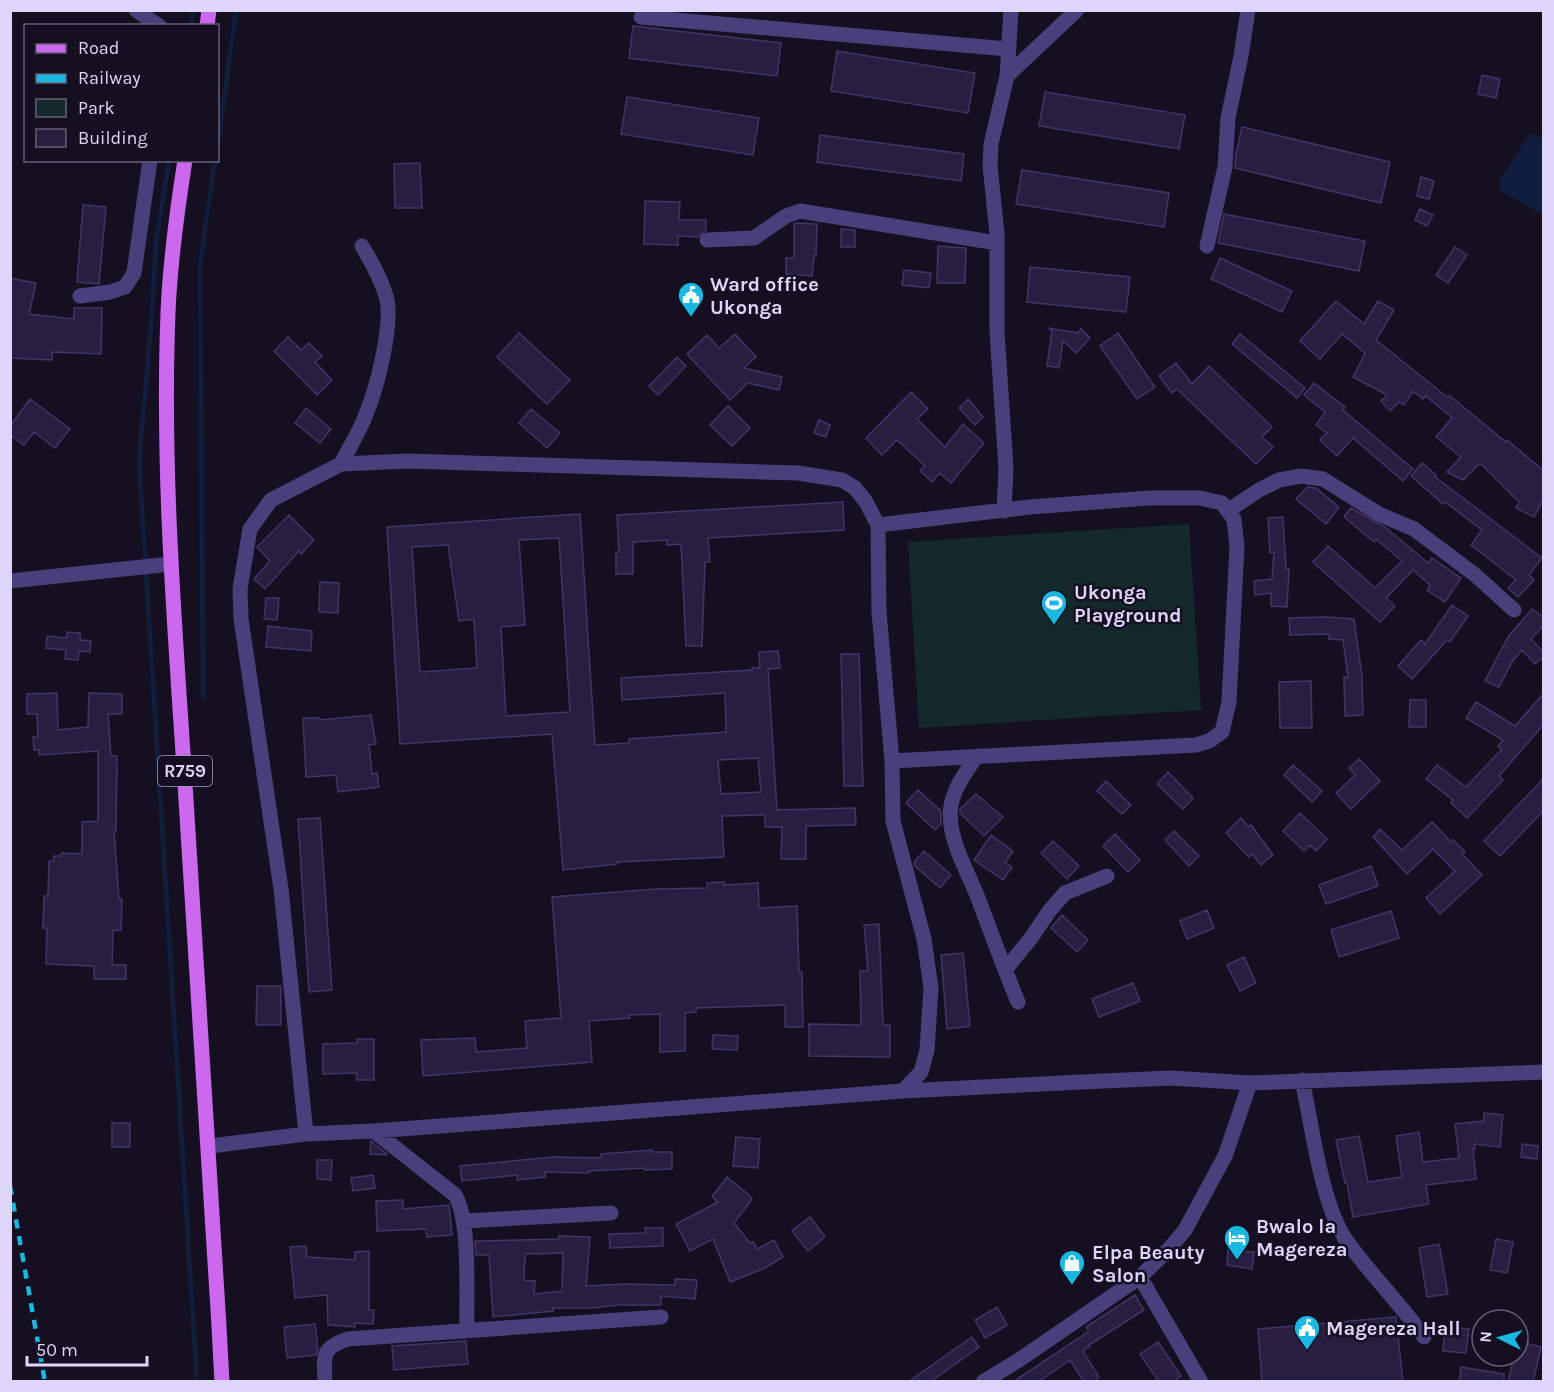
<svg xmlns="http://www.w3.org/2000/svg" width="1554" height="1392" font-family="Karla,sans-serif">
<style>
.green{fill:#14292a}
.water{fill:#111d3f}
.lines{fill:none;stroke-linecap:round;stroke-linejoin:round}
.stream{stroke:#111d3f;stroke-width:4.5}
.building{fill:#291e40;stroke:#443369;stroke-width:1.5;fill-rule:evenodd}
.minor{stroke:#49407b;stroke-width:15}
.major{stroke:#cb68ee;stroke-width:15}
.rail{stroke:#19b7e2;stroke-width:4.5;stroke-dasharray:9 8;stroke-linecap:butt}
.labels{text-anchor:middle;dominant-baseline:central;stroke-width:5;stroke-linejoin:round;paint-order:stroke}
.shield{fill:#151021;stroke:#a19ab9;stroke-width:1.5}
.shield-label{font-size:18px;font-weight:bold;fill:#ddd5fa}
.poi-label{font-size:20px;font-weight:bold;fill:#ddd5fa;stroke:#151021;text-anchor:start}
</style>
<rect width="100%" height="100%" fill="#151021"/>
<path class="green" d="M1189,524L1201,710L919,728L908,542Z"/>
<path class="water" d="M1534,134L1543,139V215L1500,190V180L1528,136Z"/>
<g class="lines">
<path class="stream" d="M191,26L193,10
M218,144L236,10
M169,160L156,243L151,327L139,461L197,1382
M203,698L200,264L215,160"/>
</g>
<path class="building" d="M633,26L781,43L777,76L629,58Z
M837,51L975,73L968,113L831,91Z
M1482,75L1500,79L1496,98L1478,94Z
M1045,92L1185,115L1179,149L1039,126Z
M627,97L759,118L753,155L621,134Z
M1242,127L1390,162L1381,203L1235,168L1236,154Z
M820,135L964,154L961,181L817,162Z
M420,163L422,208H395L394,164Z
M1022,170L1169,193L1164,227L1016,204Z
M1421,177L1434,181L1429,199L1417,196Z
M645,201L680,202L679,220H706V230L698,237L678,236V245L644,244Z
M83,205L106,207L99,284L77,282Z
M1420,209L1433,215L1427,226L1415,220Z
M1224,214L1365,241L1359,271L1218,243Z
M796,223L817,224L816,256H814L812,276L786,274V258H794V224Z
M841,229L855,230V247H841Z
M938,246L966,248L965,283H937Z
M1455,247L1467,255L1448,283L1436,275Z
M1220,258L1292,291L1282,312L1211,279Z
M1030,267L1130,277L1126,312L1027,302Z
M904,270L931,273L929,288L902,285Z
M10,278L36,283L29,314L74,319V308H102L101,354L52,352V360L10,358Z
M1336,301L1364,324L1378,301L1394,310L1376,340L1447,397L1450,396L1506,442L1507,440L1544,471V498L1534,517L1516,508L1519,502L1480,463L1463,480L1447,472L1461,457L1436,437L1452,418L1426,396L1423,399L1413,391L1404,405L1399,402L1390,411L1381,401L1387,395L1353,377L1365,353L1342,334L1320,359L1300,341Z
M1048,328L1078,333L1081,329L1090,338L1076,353L1063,341L1059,368L1047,366L1052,331Z
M519,333L570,380L547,404L497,357Z
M1118,333L1155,387L1137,399L1100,346Z
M735,334L756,357L744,368L782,377L779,390L748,383L730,400L687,354L707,335L719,348Z
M1240,334L1305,388L1297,398L1232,344Z
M288,337L301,350L309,343L322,356L315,362L332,380L317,395L274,351Z
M677,357L686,366L658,395L649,386Z
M1176,363L1192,384L1209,366L1272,427L1262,437L1273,447L1256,464L1177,389L1172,393L1159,376Z
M1314,383L1345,407L1343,410L1413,469L1403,481L1353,438L1337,456L1320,440L1327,433L1316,425L1325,412L1304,395Z
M911,392L928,409L917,419L945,447L963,424L984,443L951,483L940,473L932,482L920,471L925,466L897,440L882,455L866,438Z
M30,399L70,429L55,448L34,432L24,445L10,435V426Z
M968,399L983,417L975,425L959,408Z
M728,406L750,428L732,446L710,425Z
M306,408L331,429L320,443L295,423Z
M531,409L560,433L547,448L519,423Z
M819,420L830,425L826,437L814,433Z
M1422,463L1436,475L1435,477L1542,558L1529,575L1534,580L1518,597L1508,588L1516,580L1471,545L1482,530L1445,502L1443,504L1411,476Z
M1307,487L1316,488L1339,507L1326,524L1296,499Z
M843,502L844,530L708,538L710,562H705L702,646H686L681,544L667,545V540L633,542V574H616V552H619L617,515Z
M1351,508L1385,527L1428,563L1432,558L1461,578L1445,602L1427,590L1430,585L1413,570L1386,598L1395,606L1380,622L1313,562L1328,546L1375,588L1402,561L1376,539L1374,542L1344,517Z
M580,514L595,745L629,743V739L726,732L725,693L622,700L621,678L752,670V668H760L759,652L778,651L780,668L768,669L777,810L855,808L856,825L806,826V859H781L782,827H765V815L722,816L724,857L617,862V864L563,870L552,734L400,744L387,527ZM559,538L570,712L506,716L501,627L525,625L519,540ZM448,545L459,621L474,619L477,668L420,672L412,547ZM758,758L761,792L721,794L718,760Z
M289,515L314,540L301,554L299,551L265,589L254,579L270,561L257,547Z
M1283,517L1286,569H1289L1287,607L1271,606V593L1255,595L1254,581L1272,579L1274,552L1270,553L1268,518Z
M320,582L339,583L338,613L319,612Z
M266,598H279L277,620L264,619Z
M1452,605L1468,616L1450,642L1447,640L1412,679L1398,666L1421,640L1425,644Z
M1532,609L1544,618V625L1531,639L1544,653V656L1535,664L1522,650L1512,662L1499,687L1485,681L1508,637Z
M1327,617L1354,619L1362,676L1363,715L1345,716L1344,677H1348L1343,640L1329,639V634L1290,635L1289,618Z
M268,626L312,631L311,651L266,647Z
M67,632L80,633V640L91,641L90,652L79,651L78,660L65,659L66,650L46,648L47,636L66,638Z
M841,654H859L863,786H844Z
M1311,681L1312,728H1280L1279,682Z
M57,693L58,730L88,727L89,693L122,694V714H108L111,756H117L116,831H114L119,899H122L121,930H113L112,965H126V979H94V966L46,964L47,928H43L44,896H48L49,861H54V856H61L62,853L82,854V822L98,821V751L39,755V750H34L33,737H38L37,714H27V694Z
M1544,693V724L1499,776L1503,780L1467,818L1451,803L1453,800L1426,779L1437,765L1466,787L1502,749L1498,746L1503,740L1466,718L1476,702L1515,726Z
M1410,700H1426V727H1409Z
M371,715L376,744L369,745L372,774L377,773L379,787L338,792L336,775L306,777L303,718H319V720Z
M1359,759L1380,781L1351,809L1336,793L1355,775L1349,768Z
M1293,765L1322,791L1312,802L1284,775Z
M1168,772L1193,798L1183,809L1157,784Z
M1544,778V810L1500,856L1484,841Z
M1106,781L1131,805L1122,814L1097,791Z
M918,790L941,811V824L935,830L906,803Z
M976,794L1003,817L984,836L960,813V809Z
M1300,813L1327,839L1316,851L1310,845L1304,851L1283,831Z
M320,818L332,990L309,992L298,819Z
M1241,818L1249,827L1251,825L1273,855L1261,865L1252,854L1249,857L1226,833Z
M1432,822L1451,842L1453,840L1465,852L1462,854L1482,875L1440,914L1426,898L1455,871L1433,849L1407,874L1373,837L1380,829L1402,850Z
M1174,831L1199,856L1189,866L1165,840Z
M1115,834L1140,860L1128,872L1103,846Z
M991,835L1013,851L1005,863L1012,867L1003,880L974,860Z
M1053,841L1079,866L1067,879L1041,853Z
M924,851L951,875L940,888L915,866L914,862Z
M1371,866L1378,886L1326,904L1319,885Z
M724,882V885L758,883L759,908L797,906L799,972H802L803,1027H785V1005L696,1008V1012L685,1013V1051L660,1052V1014L629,1015L630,1018L589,1021L592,1062L423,1076L421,1040L475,1038L476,1052L527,1048L525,1021L561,1018L552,897L656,889L707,888V883Z
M1207,910L1214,928L1187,939L1180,921Z
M1391,911L1399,938L1339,957L1331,930Z
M1062,915L1088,940L1077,952L1051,928Z
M879,924L883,1025H890V1057L809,1056V1024L861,1025L860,971H868L864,925Z
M963,953L970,1026L947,1029L941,955Z
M1244,957L1256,983L1240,991L1227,965Z
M1133,983L1140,1001L1099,1017L1092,999Z
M257,986H281V1025H256Z
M713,1035L738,1036L737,1050L712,1049Z
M357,1039H374V1080H357V1073L323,1074V1044L357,1043Z
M1484,1113L1503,1115L1500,1147L1474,1144L1475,1149H1473L1476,1179L1426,1185L1429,1204L1353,1217L1347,1183H1345L1336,1140L1359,1136L1368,1182L1402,1177L1396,1136L1419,1132L1423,1162L1459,1158L1455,1124L1484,1121Z
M112,1123H130V1147H112Z
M736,1137L760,1139L758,1168L733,1166Z
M371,1141L387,1154V1155L370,1154Z
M1522,1144L1538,1146L1537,1159L1521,1157Z
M652,1150V1152H672V1169L645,1170V1168L589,1171V1173L545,1172V1177L517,1180V1175L462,1181L460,1166L553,1157L601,1158V1154Z
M317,1160H332L331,1180L317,1179Z
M373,1175L375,1188L353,1191L351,1178Z
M727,1177L749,1195L752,1199L734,1223L750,1243L753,1242L757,1249L774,1240L783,1257L765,1268L730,1282L713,1239L690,1251L676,1224L718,1202L712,1197Z
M403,1200V1209L449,1205L452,1235L427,1237L426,1229L377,1231L376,1201Z
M810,1217L825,1237L808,1251L792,1231Z
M645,1228H663V1246L610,1248L609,1234L645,1233Z
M559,1236L590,1237L586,1286L624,1284L675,1285V1279L697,1280L695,1299L661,1296V1305H619L592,1308H553V1311L493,1317L489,1255H476L475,1241L559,1239ZM563,1253L562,1291L534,1294L535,1281L524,1280L525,1254Z
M1496,1239L1513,1242L1507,1273L1490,1270Z
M1439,1244L1448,1294L1427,1297L1419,1248Z
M306,1246L307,1257L355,1260V1252L369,1251V1310H374L373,1324L355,1323V1327L328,1325L327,1295L295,1298L290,1247Z
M1228,1250L1254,1252L1252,1269L1227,1265Z
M1135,1295L1144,1310L1089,1345L1090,1346L1083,1351L1099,1377L1093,1382H1084L1070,1360L1038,1382H1013L1089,1331L1086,1327Z
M997,1307L1007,1325L985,1338L975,1320Z
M1396,1317L1403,1382H1262L1258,1329Z
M315,1324L318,1349L316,1355L287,1358L284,1327Z
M1445,1327L1469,1329L1466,1353L1443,1351Z
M972,1337L979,1347L930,1382H908Z
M466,1341L468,1364L394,1370L392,1346Z
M1518,1341L1541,1347L1533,1382H1508L1514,1356H1518Z
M1158,1342L1181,1376L1173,1382H1159L1140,1354Z
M1461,1367L1504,1374V1382H1459Z"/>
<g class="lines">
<path class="minor" d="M136,10L159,26
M641,17L1008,49
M1007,76L1077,10
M707,240L754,238L786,216L800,211L997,243
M1207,246L1225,167L1228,118L1241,56L1248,10
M80,296L110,292L125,287L134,273L150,160
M341,464C349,448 360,431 366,414C377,388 394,322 386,296C381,279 371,261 362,246
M1229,510L1259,490L1279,480L1301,476L1323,479L1379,514L1414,529L1474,574L1514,610
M1004,511L1006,468L997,332V234L990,165L991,144L1007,76L1011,10
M878,525L1030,507L1149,498H1200L1222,503L1234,519L1237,547L1229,702L1222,732L1209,741L1196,745L892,761
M10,581L171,564
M977,756C966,772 955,786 951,805C946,837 967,869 978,898C991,933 1004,968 1018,1002
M1005,970L1031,938L1050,910L1065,893L1107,876
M1302,1080C1312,1125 1321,1203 1346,1240C1370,1274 1400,1303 1424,1337
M374,1131L455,1195C471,1221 466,1298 467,1331
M306,1134L281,889L241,619L240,589L250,529L271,500L341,464L408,461L798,473L842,480L855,488L866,502L878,525L879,612L892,761L893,821L924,939L931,988L927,1050L921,1072L903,1091
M210,1146L306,1134L374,1131L903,1091L1103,1081L1171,1078L1250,1083L1544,1072
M464,1221L611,1213
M1140,1277L1201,1382
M325,1382C324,1355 321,1348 348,1339L661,1317
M983,1382L1019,1360L1140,1277L1168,1250L1185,1230L1225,1156L1250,1083"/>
<path class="major" d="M207,26L209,10
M185,160C177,211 170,262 168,313C162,465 174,617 184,768C198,972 211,1177 222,1382"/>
<path class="rail" d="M10,1186L45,1382"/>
</g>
<defs>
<g id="civic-pin" transform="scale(1.35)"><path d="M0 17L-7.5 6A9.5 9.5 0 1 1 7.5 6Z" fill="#19b7e2" stroke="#151021"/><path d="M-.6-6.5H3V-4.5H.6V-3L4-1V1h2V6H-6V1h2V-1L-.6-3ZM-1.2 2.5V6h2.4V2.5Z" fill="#fff"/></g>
<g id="stadium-pin" transform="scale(1.35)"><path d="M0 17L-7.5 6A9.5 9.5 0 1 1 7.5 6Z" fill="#19b7e2" stroke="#151021"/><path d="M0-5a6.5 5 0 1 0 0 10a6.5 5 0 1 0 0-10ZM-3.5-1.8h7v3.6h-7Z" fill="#fff"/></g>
<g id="hotel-pin" transform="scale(1.35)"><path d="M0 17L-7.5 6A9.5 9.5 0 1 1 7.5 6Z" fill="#19b7e2" stroke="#151021"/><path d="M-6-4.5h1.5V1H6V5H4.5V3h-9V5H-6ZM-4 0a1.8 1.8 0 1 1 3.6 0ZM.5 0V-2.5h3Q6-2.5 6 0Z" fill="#fff"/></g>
<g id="shop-pin" transform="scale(1.35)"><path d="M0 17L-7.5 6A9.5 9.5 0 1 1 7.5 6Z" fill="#19b7e2" stroke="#151021"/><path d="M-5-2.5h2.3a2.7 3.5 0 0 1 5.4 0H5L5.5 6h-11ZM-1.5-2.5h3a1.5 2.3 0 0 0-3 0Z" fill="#fff"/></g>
</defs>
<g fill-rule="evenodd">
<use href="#civic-pin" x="691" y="295"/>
<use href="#stadium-pin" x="1054" y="603"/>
<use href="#hotel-pin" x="1237" y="1238"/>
<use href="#shop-pin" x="1072" y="1263"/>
<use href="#civic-pin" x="1307" y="1328"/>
</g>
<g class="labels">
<rect class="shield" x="158" y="756" width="54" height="30" rx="4.5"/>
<g class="shield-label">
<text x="185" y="771">R759</text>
</g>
<g class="poi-label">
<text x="710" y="284">Ward office<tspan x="710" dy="23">Ukonga</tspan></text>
<text x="1074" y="592">Ukonga<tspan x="1074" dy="23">Playground</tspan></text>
<text x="1256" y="1226">Bwalo la<tspan x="1256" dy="23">Magereza</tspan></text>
<text x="1092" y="1252">Elpa Beauty<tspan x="1092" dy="23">Salon</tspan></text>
<text x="1326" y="1328">Magereza Hall</text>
</g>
</g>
<rect width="1554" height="1392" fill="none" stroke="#ddd5fa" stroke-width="24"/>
<rect x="24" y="24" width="195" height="138" fill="#151021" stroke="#655f78" stroke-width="1.5"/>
<rect x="36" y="44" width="30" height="9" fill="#cb68ee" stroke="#655f78" stroke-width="1.5"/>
<text x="78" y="54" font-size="18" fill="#ddd5fa">Road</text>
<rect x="36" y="74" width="30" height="9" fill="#19b7e2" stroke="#655f78" stroke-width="1.5"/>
<text x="78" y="84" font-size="18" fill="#ddd5fa">Railway</text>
<rect x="36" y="99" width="30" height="18" fill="#14292a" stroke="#655f78" stroke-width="1.5"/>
<text x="78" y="114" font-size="18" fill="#ddd5fa">Park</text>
<rect x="36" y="129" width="30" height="18" fill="#291e40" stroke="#655f78" stroke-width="1.5"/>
<text x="78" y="144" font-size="18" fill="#ddd5fa">Building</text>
<g transform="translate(1500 1338) rotate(275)"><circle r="28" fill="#151021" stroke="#655f78" stroke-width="1.5"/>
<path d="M0-4.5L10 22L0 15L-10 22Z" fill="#19b7e2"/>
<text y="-9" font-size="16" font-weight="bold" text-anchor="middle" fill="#ddd5fa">N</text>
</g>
<path d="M27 1356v9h120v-9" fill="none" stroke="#ddd5fa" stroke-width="3"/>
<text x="36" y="1356" font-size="18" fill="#ddd5fa" stroke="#151021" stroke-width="4.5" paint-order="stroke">50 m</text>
</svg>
